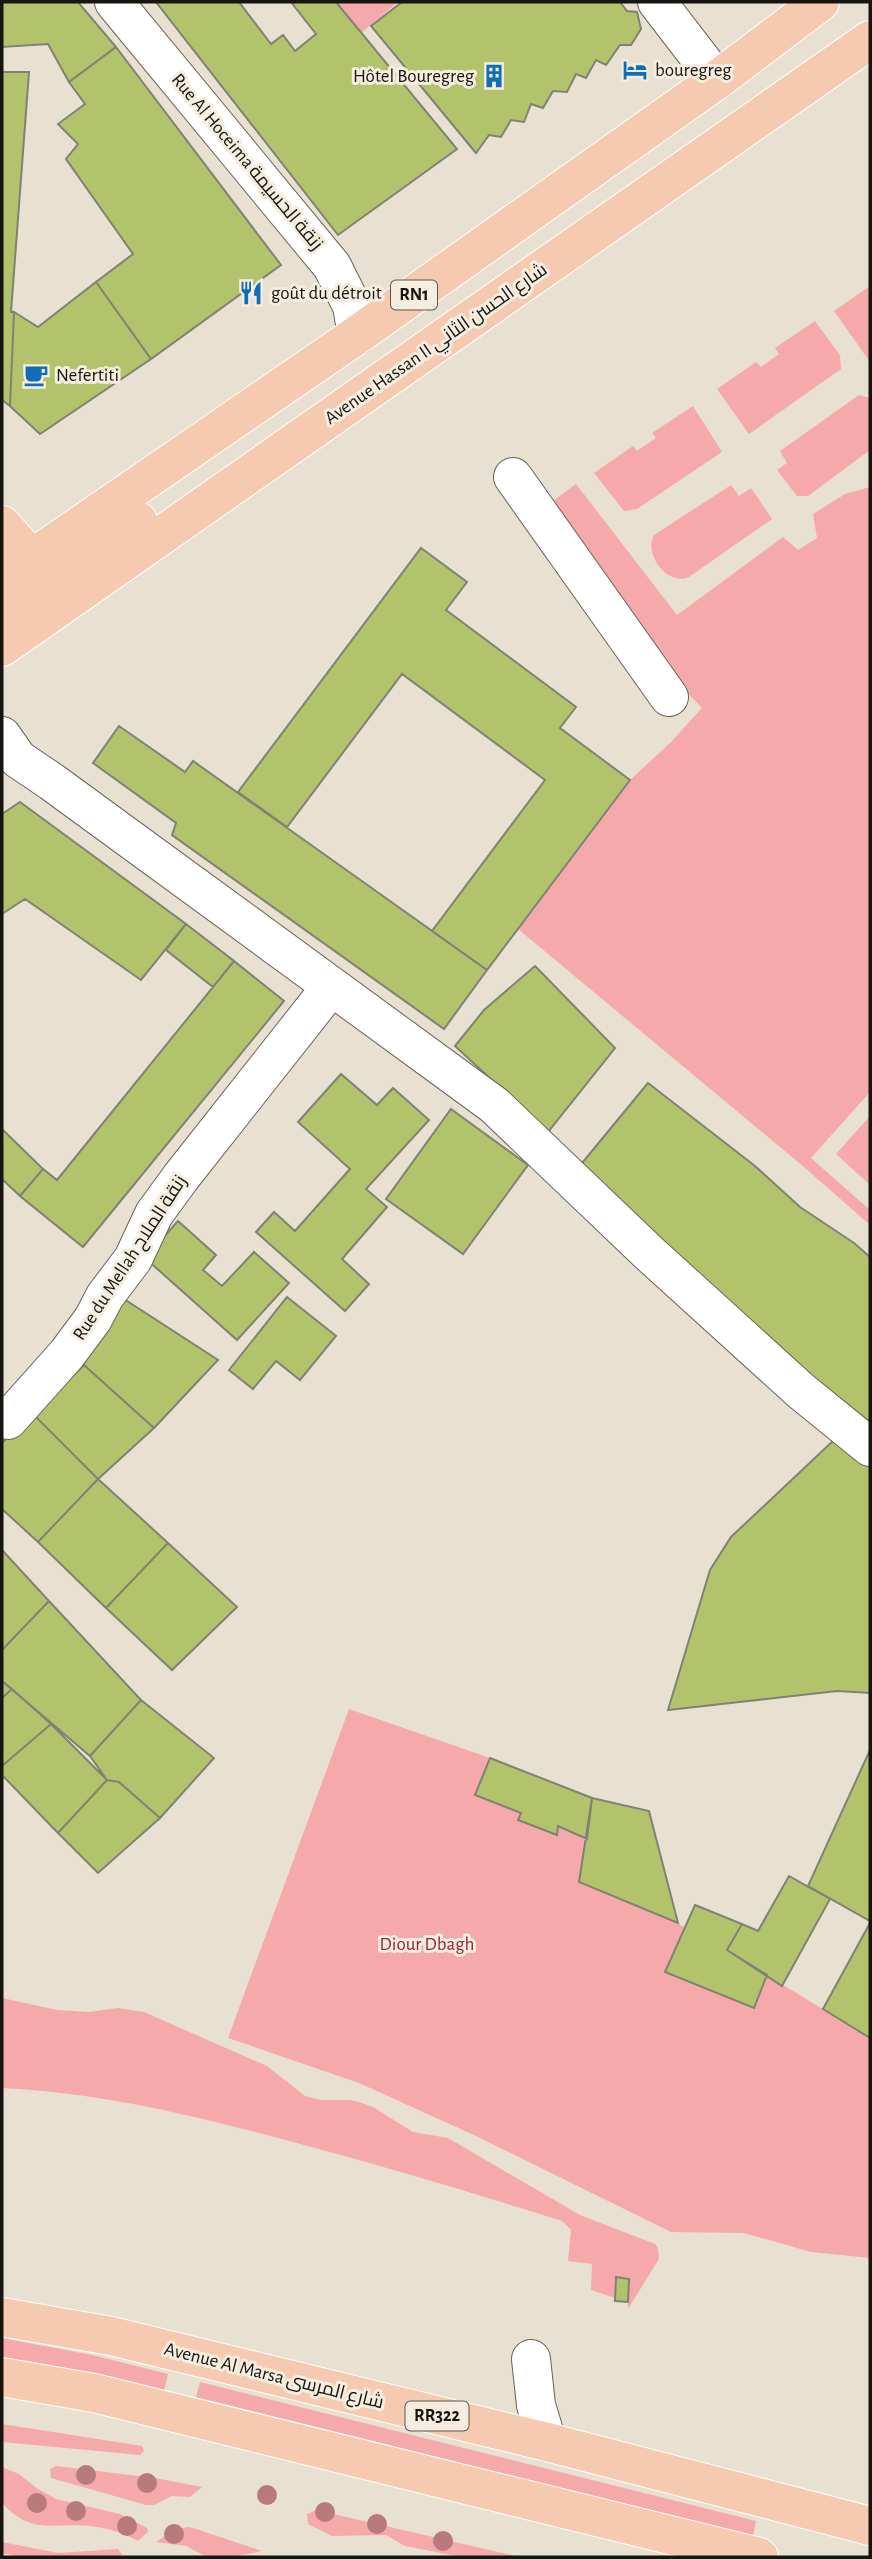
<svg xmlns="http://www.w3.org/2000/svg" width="872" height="2559" font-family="'Alegreya Sans',Cairo,sans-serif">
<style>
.green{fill:#f5a9aa}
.building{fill:#b3c36c;stroke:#7f8274;stroke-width:2}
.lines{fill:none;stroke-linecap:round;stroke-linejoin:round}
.minor-casing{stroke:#696357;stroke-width:40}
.major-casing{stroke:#fff;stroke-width:40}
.minor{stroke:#fff;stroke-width:38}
.major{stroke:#f5cab0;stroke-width:38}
.tree{fill:#b97a7b}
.labels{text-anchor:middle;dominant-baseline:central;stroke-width:6;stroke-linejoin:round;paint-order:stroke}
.shield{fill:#f5eee0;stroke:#5a564e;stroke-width:2}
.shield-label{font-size:18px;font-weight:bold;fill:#171510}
.poi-label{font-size:19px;fill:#171510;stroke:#f5eee0;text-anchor:start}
.street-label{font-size:19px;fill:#171510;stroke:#f5eee0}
.park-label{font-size:19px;fill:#922534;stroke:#f5eee0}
</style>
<rect width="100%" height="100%" fill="#e8e1d2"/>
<path class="green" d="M336,2H398L361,33Z
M870,286V362L834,311Z
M815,321L840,355L841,369L749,434L717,389L756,362L761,367L779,354L775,348Z
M859,395L870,398V450L808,496H797L777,470L787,463L780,451Z
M693,406L722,452L637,509L624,511L594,473L633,446L637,451L656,438L652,433Z
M576,484L677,615L783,537L798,550L817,538L813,514L845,494L870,487V1092L811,1158L870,1210V1225L804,1167L518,929L630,780L671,742L702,708L675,680L549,504Z
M731,485L739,496L751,488L772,519L689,577C668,587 643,554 654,535Z
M870,1116V1185L836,1154Z
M349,1709L490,1758L475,1795L521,1813L518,1819L557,1835L558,1826L587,1839L579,1882L685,1927L665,1972L754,2008L767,1975L870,2038V2258L811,2252L744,2233L671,2232L476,2136L359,2083L228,2038Z
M2,1998L57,2010L89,2012L118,2008L144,2012L267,2066L305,2096L321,2100H350L362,2103L373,2107L413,2132L448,2138L580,2215L655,2244L658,2248L659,2259L628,2309L629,2279L616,2278L615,2298L591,2290L592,2264L568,2261L571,2230L562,2221C473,2193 383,2166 293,2142C196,2116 103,2093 2,2088Z
M2,2338L92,2355L168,2374L164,2391L88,2372L2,2357Z
M200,2382L756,2521L753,2536L196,2397Z
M2,2424L142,2446L144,2451L140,2455L2,2442Z
M56,2466L155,2478L202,2487L190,2497L172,2496L154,2505H146L51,2478L50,2469Z
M2,2467L19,2474L38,2489L56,2499L120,2514L147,2528L148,2532L138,2541C123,2533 108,2528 90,2526C52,2522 33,2536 2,2503Z
M316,2510L520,2557H461L405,2546L386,2535L332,2536L308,2524L307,2514Z
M187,2527L193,2528L262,2551L232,2557H207L186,2546L156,2542L172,2531Z
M2,2542L58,2553L118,2549L122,2554L120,2556L107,2557H22L2,2553Z"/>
<path class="building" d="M2,2H78L116,47L69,82L48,44L2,47Z
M156,2H239L271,44L283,35L295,51L316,34L291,2H336L457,149L338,235Z
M402,2H620L627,11L637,12L641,29L631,45H620L606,65L596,60L586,78L576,74L567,92L553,91L543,108L531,104L524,122L511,120L501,137L489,135L476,153L371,26Z
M116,47L281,265L151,359L96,282L133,254L66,159L78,144L58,124L85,104L69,82Z
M2,72H29L11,312H14L10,406L2,400Z
M96,282L151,359L40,434L10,406L14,312L38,327Z
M421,548L467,582L446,610L576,707L560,728L630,780L487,970L432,931L545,780L402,674L287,827L238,792Z
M119,726L185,772L193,761L487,970L444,1029L172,835L176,823L93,763Z
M20,802L186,924L141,980L25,899L2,914V814Z
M186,924L234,961L213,987L166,950Z
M234,961L284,1001L83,1247L20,1196L43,1169L57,1180Z
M535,966L615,1048L548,1132L455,1046L484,1010Z
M341,1074L377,1105L393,1088L429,1120L366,1189L387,1207L342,1259L369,1284L345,1311L256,1232L274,1212L295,1231L350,1169L298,1122Z
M648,1083L755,1166L800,1207L854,1243L870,1257V1436L578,1168Z
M451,1109L528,1165L463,1254L386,1199Z
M2,1129L43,1169L20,1196L2,1179Z
M178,1221L216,1255L203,1270L222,1286L254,1252L289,1283L237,1340L145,1258Z
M287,1297L336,1336L300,1380L276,1361L253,1389L229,1370Z
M124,1299L218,1360L154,1428L76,1358Z
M84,1365L154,1428L98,1479L33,1414Z
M33,1414L98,1479L38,1542L2,1509V1443Z
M835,1439L870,1464V1693L837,1691L668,1710L710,1570L731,1537Z
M98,1479L168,1543L106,1608L38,1542Z
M168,1543L237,1607L172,1670L106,1608Z
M2,1550L49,1601L2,1650Z
M49,1601L141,1700L90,1756L2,1681V1650Z
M2,1681L12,1689L2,1698Z
M12,1689L51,1724L2,1766V1698Z
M141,1700L214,1758L160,1818L119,1782L107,1780L90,1756Z
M51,1724L107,1780L58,1833L2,1775V1766Z
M870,1750V1921L808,1886Z
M490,1758L592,1798L587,1839L558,1826L557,1835L518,1820L521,1813L475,1795Z
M107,1780L119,1782L160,1818L98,1873L58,1833Z
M592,1798L649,1811L678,1923L579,1882Z
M789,1876L830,1899L782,1986L727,1950L742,1924L758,1931Z
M695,1905L742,1924L727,1950L767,1975L754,2008L665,1972Z
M870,1923V2038L823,2009Z
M616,2277L629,2279L628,2302L615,2301Z"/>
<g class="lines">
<g class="minor-casing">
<path id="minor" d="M114,2L332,266L352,306L357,335
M657,2L717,80
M513,477L669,697
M2,736L18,759L52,782L494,1105L649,1253L801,1391L870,1447
M2,1415L8,1420L67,1354L93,1319L105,1296L133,1259L154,1214L181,1177L331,987
M531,2359L536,2405L547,2442"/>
</g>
<g class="major-casing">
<path id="major" d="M2,525L32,559
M2,579L357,335L717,80L820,2
M2,610L138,521
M2,647L870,40
M2,2317L111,2336L547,2442L870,2526
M2,2377L94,2393L759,2557"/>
</g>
<use href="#minor" class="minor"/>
<use href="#major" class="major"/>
</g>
<g class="tree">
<circle cx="86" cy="2475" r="10"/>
<circle cx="147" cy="2483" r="10"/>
<circle cx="267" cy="2495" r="10"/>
<circle cx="37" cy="2503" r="10"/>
<circle cx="76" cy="2511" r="10"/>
<circle cx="325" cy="2512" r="10"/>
<circle cx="377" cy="2524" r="10"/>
<circle cx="127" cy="2526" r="10"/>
<circle cx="174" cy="2534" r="10"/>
<circle cx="443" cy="2541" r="10"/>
</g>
<defs>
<g id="hotel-bare" transform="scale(1.89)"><path d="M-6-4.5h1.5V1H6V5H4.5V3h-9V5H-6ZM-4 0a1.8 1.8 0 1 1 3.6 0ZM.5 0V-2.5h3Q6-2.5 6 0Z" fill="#116cb9" stroke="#f5eee0" stroke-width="2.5" paint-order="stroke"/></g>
<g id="building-bare" transform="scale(1.89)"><path d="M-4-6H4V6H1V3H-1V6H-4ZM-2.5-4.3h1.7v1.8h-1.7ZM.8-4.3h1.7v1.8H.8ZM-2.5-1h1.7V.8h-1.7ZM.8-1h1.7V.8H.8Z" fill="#116cb9" stroke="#f5eee0" stroke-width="2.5" paint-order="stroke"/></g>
<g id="restaurant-bare" transform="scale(1.89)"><path d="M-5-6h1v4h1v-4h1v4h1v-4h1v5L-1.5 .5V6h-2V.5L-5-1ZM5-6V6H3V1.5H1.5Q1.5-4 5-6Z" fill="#116cb9" stroke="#f5eee0" stroke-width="2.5" paint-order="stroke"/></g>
<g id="cafe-bare" transform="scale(1.89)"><path d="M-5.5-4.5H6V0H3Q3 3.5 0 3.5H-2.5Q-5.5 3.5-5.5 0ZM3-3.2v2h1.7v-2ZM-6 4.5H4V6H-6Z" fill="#116cb9" stroke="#f5eee0" stroke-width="2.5" paint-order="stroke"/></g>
</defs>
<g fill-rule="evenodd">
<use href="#hotel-bare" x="635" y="70"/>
<use href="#building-bare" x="494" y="76"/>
<use href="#restaurant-bare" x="251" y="293"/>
<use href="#cafe-bare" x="36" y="375"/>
</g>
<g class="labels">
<g class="shield">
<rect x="391" y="280.5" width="46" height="29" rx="5"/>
<rect x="405.5" y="2401.5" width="63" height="29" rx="5"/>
</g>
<g class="shield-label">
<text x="414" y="295">RN1</text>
<text x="437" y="2416">RR322</text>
</g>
<g class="poi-label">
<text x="655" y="70">bouregreg</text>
<text x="474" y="76" text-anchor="end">Hôtel Bouregreg</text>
<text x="271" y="293">goût du détroit</text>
<text x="56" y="375">Nefertiti</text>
</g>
<g class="street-label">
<text transform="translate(247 162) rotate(50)">Rue Al Hoceima زنقة الحسيمة</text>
<text transform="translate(436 344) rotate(-35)">Avenue Hassan II شارع الحسن الثاني</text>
<text transform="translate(130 1258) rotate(-57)">Rue du Mellah زنقة الملاح</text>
<text transform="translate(274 2376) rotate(14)">Avenue Al Marsa شارع المرسى</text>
</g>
<g class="park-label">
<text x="427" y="1944">Diour Dbagh</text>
</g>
</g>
<rect width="872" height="2559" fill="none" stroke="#171510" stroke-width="7"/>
</svg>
